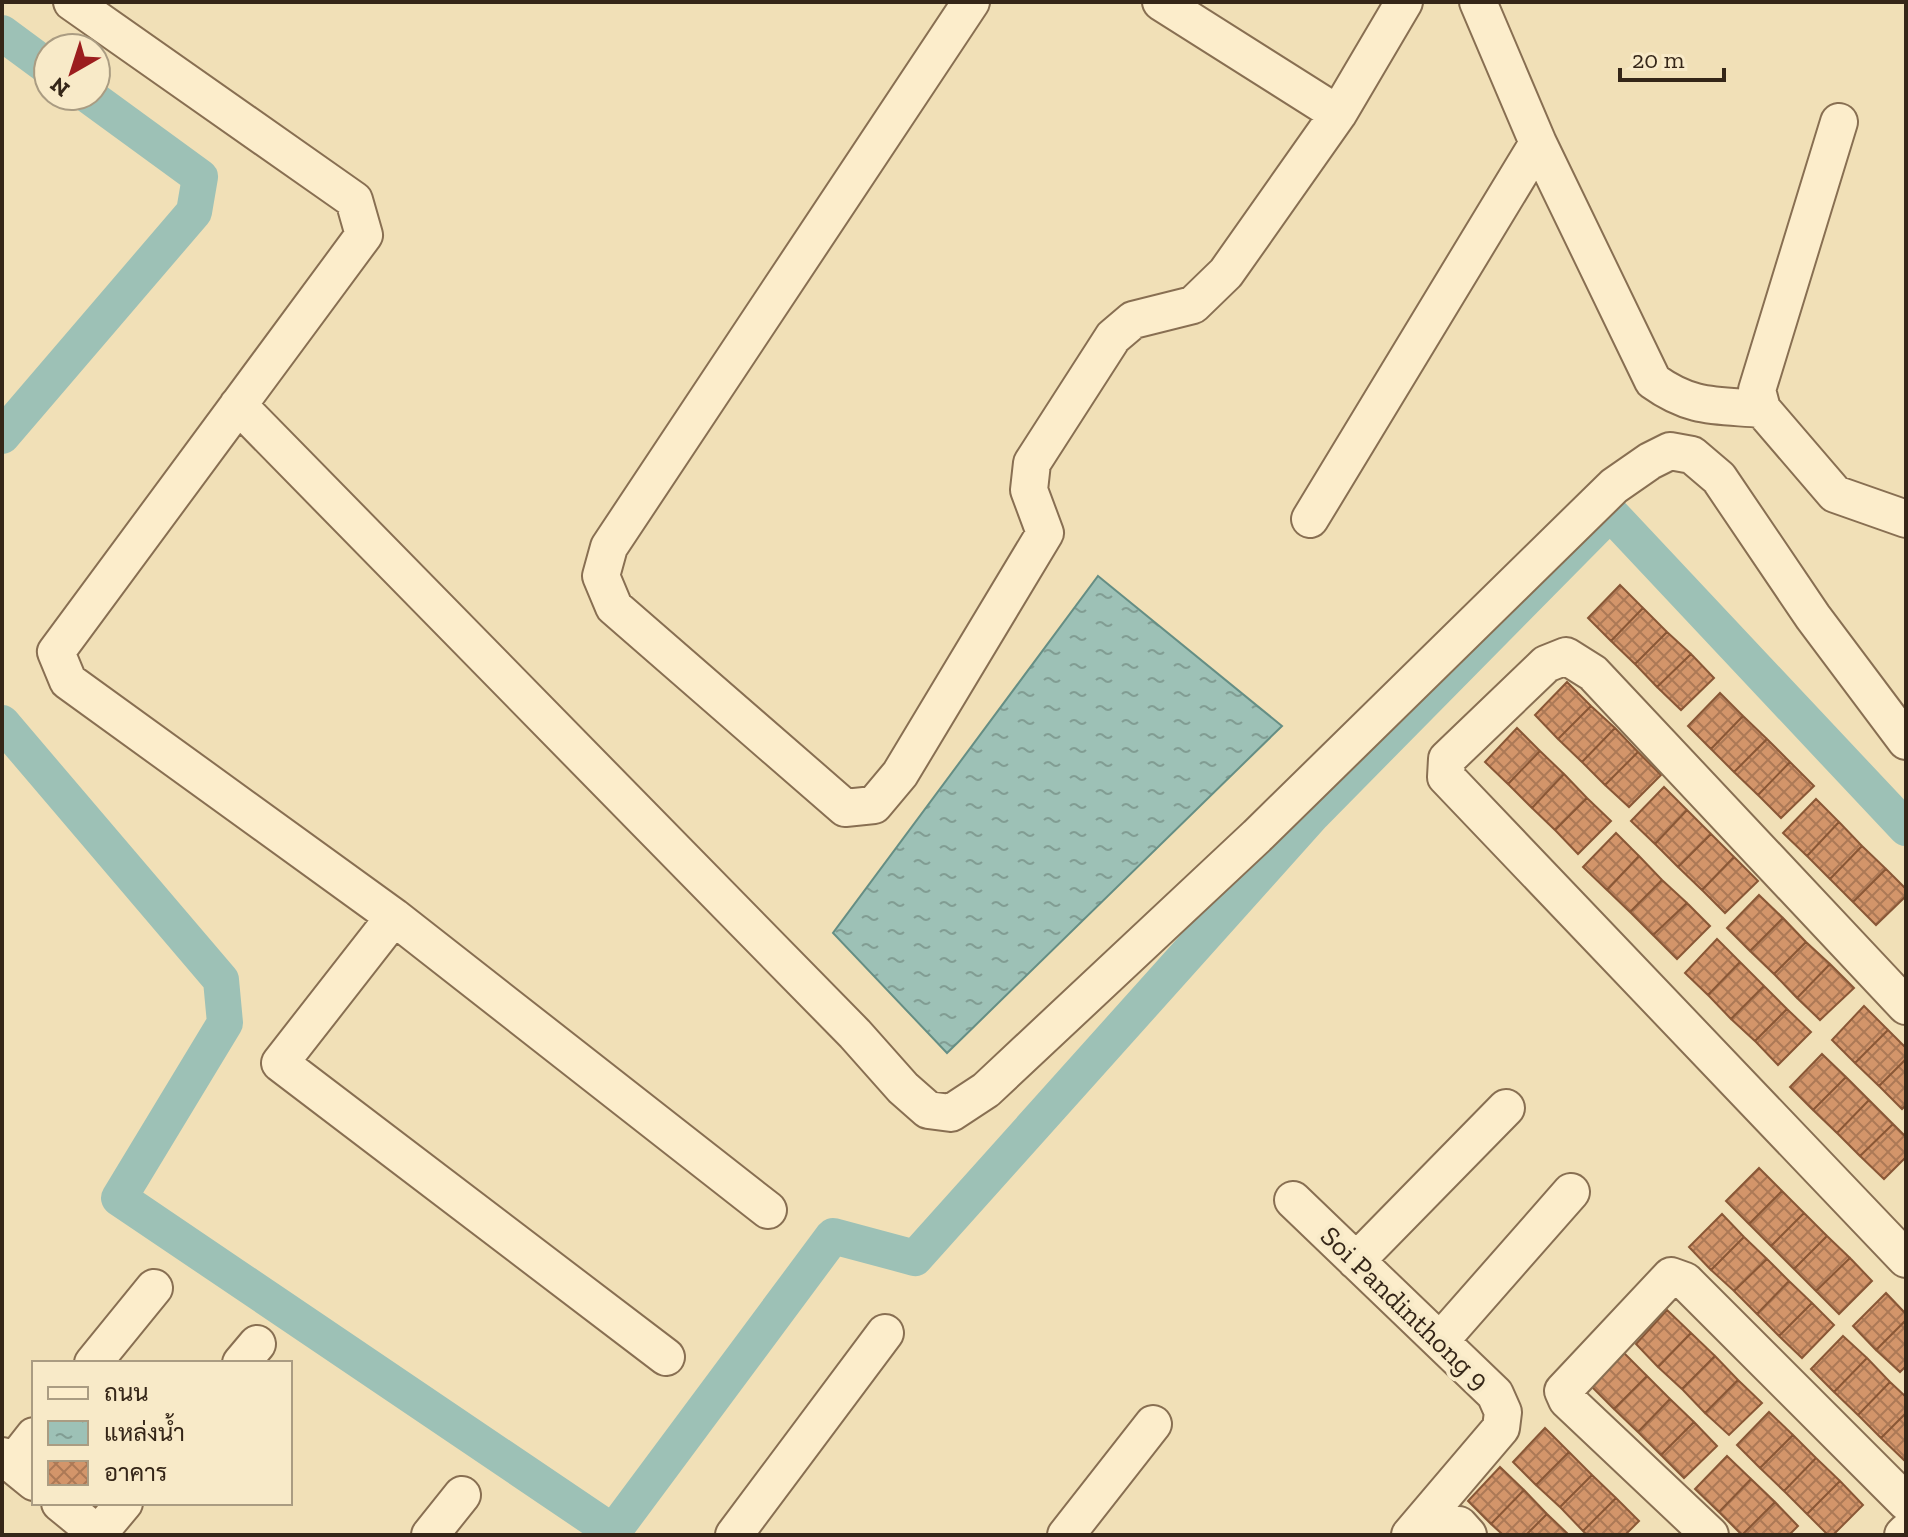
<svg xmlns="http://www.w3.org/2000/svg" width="1908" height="1537" font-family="'Zilla Slab',Sarabun,serif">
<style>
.water{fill:url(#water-ripples);stroke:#658e84;stroke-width:2}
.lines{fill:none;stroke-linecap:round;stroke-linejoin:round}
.canal{stroke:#9dc1b6;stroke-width:36}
.building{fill:url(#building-cross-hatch);stroke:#895736;stroke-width:2}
.minor-casing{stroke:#886f52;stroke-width:40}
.minor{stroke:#fcedcb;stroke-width:36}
.labels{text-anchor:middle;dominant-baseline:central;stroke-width:8;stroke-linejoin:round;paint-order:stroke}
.street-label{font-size:28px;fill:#352618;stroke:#f8eac8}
</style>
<defs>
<pattern id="water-ripples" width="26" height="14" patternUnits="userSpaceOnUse" patternTransform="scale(2)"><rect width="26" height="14" fill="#9dc1b6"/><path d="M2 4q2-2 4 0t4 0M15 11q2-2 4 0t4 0" fill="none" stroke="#819d93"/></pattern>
<pattern id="building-cross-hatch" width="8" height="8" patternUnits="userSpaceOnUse" patternTransform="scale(2)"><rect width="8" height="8" fill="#d3956a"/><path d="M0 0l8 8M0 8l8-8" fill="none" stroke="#ac7956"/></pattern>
</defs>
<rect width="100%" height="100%" fill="#f1e0b7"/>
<path class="water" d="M1098,576L1282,726L947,1053L833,933Z"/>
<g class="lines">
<path class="canal" d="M2,33L48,67
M2,436L194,212L200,177L89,96
M2,723L221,980L225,1023L119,1198L613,1532L833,1236L915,1258L1313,814L1610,513L1906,828"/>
</g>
<path class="building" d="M1620,585L1643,608L1611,641L1588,618Z
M1643,608L1667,632L1635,664L1611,641Z
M1667,632L1691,654L1657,687L1635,664Z
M1691,654L1714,678L1681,710L1657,687Z
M1567,682L1591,706L1558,739L1535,715Z
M1720,693L1743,716L1711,749L1688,726Z
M1591,706L1615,728L1582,762L1558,739Z
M1743,716L1767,739L1734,772L1711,749Z
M1517,728L1540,751L1508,784L1485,762Z
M1615,728L1638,752L1605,785L1582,762Z
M1767,739L1790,762L1758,795L1734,772Z
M1540,751L1564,774L1532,808L1508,784Z
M1638,752L1661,775L1629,807L1605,785Z
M1790,762L1814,786L1781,818L1758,795Z
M1564,774L1587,798L1555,830L1532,808Z
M1664,787L1687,810L1655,844L1631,821Z
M1587,798L1611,821L1578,854L1555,830Z
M1816,799L1839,822L1807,856L1783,833Z
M1687,810L1711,834L1678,867L1655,844Z
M1839,822L1862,846L1830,879L1807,856Z
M1616,833L1639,856L1607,890L1583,867Z
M1711,834L1734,857L1702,890L1678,867Z
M1862,846L1886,869L1853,902L1830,879Z
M1639,856L1662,880L1630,912L1607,890Z
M1734,857L1758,881L1725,913L1702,890Z
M1886,869L1906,889V896L1876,925L1853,902Z
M1662,880L1687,903L1653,935L1630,912Z
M1759,895L1783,918L1750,951L1727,928Z
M1687,903L1710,926L1677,959L1653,935Z
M1783,918L1806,942L1774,974L1750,951Z
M1717,939L1740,962L1708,995L1685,973Z
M1806,942L1830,964L1797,998L1774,974Z
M1740,962L1764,986L1731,1019L1708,995Z
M1830,964L1854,988L1820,1020L1797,998Z
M1764,986L1787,1009L1755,1041L1731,1019Z
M1864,1006L1888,1030L1855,1063L1832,1040Z
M1787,1009L1811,1032L1778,1065L1755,1041Z
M1888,1030L1906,1048V1059L1879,1086L1855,1063Z
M1822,1054L1846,1077L1813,1110L1790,1087Z
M1906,1059V1105L1902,1109L1879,1086Z
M1846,1077L1869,1100L1837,1133L1813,1110Z
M1869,1100L1893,1124L1860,1156L1837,1133Z
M1893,1124L1906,1137V1157L1884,1179L1860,1156Z
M1759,1168L1782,1191L1749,1224L1726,1201Z
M1782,1191L1804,1213L1771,1246L1749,1224Z
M1804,1213L1827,1236L1794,1269L1771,1246Z
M1722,1214L1744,1237L1711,1270L1689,1247Z
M1827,1236L1850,1258L1816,1291L1794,1269Z
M1744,1237L1767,1259L1734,1291L1711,1270Z
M1850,1258L1872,1281L1839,1314L1816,1291Z
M1767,1259L1789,1281L1757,1314L1734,1291Z
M1789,1281L1812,1303L1779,1336L1757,1314Z
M1886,1293L1906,1314V1320L1876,1350L1853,1326Z
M1812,1303L1834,1325L1802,1358L1779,1336Z
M1667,1310L1691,1333L1658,1367L1636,1344Z
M1906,1320V1366L1900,1372L1876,1350Z
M1691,1333L1715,1356L1682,1389L1658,1367Z
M1843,1336L1867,1358L1834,1392L1811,1369Z
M1623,1352L1647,1376L1614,1409L1591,1386Z
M1715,1356L1738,1380L1705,1413L1682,1389Z
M1867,1358L1890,1382L1858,1415L1834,1392Z
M1647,1376L1670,1399L1638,1432L1614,1409Z
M1738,1380L1762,1403L1729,1435L1705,1413Z
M1890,1382L1906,1397V1413L1881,1438L1858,1415Z
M1670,1399L1694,1422L1661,1455L1638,1432Z
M1769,1412L1793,1435L1760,1468L1737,1445Z
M1906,1413V1460L1905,1461L1881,1438Z
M1694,1422L1717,1446L1684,1478L1661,1455Z
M1545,1428L1569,1452L1536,1485L1513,1462Z
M1793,1435L1816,1458L1784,1491L1760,1468Z
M1569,1452L1592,1475L1560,1507L1536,1485Z
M1727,1456L1751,1479L1719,1512L1695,1489Z
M1816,1458L1840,1481L1807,1514L1784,1491Z
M1500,1467L1524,1490L1491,1524L1468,1501Z
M1592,1475L1616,1498L1583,1531L1560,1507Z
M1751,1479L1775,1502L1742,1535L1719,1512Z
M1840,1481L1863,1505L1833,1535H1828L1807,1514Z
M1524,1490L1547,1514L1526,1535H1503L1491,1524Z
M1616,1498L1639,1521L1625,1535H1587L1583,1531Z
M1775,1502L1798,1526L1789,1535H1742Z
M1547,1514L1569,1535H1526Z"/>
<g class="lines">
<g class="minor-casing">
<path id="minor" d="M72,2L354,200L364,235L56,652L68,681L394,917L768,1210
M971,2L609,547L601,576L614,607L845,808L874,805L900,774L1045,533L1029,490L1032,463L1113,337L1133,320L1193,305L1226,273L1338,114L1404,2
M1161,2L1338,114
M1478,2L1538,143L1653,381C1692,409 1716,405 1762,409
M1839,122L1757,390L1762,409L1835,494L1906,519
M238,405L855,1034L903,1088L928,1110L951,1113L986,1090L1257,836L1614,486L1650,461L1670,451L1692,455L1719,478L1813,617L1906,741
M1310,519L1538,143
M394,917L280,1063L666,1357
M1906,1006L1593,673L1566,656L1546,664L1447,759L1446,777L1906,1259
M1293,1200L1495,1394L1503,1412L1501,1428L1410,1535
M1356,1261L1506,1108
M1440,1341L1571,1192
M93,1363L154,1288
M241,1363L257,1344
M2,1456L34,1482
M12,1464L34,1436
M60,1503L99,1535
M98,1534L124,1503
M430,1535L462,1495
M734,1535L885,1333
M1066,1535L1153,1424
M1450,1535L1459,1525L1468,1535
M1710,1535L1567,1400L1563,1391L1671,1276L1685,1281L1906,1502
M1903,1535L1906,1532"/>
</g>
<use href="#minor" class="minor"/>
</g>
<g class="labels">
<g class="street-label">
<text transform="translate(1405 1308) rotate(44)">Soi Pandinthong 9</text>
</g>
</g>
<rect width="1908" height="1537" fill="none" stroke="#352618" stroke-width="8"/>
<rect x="32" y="1361" width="260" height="144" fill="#f8eac8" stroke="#aa9c82" stroke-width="2"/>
<rect x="48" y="1387" width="40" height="12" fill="#fcedcb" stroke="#aa9c82" stroke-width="2"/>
<text x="104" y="1401" font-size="24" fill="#352618">ถนน</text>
<rect x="48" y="1421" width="40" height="24" fill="url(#water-ripples)" stroke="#aa9c82" stroke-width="2"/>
<text x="104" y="1441" font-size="24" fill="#352618">แหล่งน้ำ</text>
<rect x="48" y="1461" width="40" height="24" fill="url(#building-cross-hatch)" stroke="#aa9c82" stroke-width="2"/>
<text x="104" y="1481" font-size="24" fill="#352618">อาคาร</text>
<g transform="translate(72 72) rotate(219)"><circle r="38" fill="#f8eac8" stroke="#aa9c82" stroke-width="2"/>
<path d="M0-6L14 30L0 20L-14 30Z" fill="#9c1d1e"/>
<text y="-12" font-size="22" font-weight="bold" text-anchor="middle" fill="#352618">N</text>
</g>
<path d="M1620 68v12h104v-12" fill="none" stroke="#352618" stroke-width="4"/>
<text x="1632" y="68" font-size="24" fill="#352618" stroke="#f8eac8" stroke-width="6" paint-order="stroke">20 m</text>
</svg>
